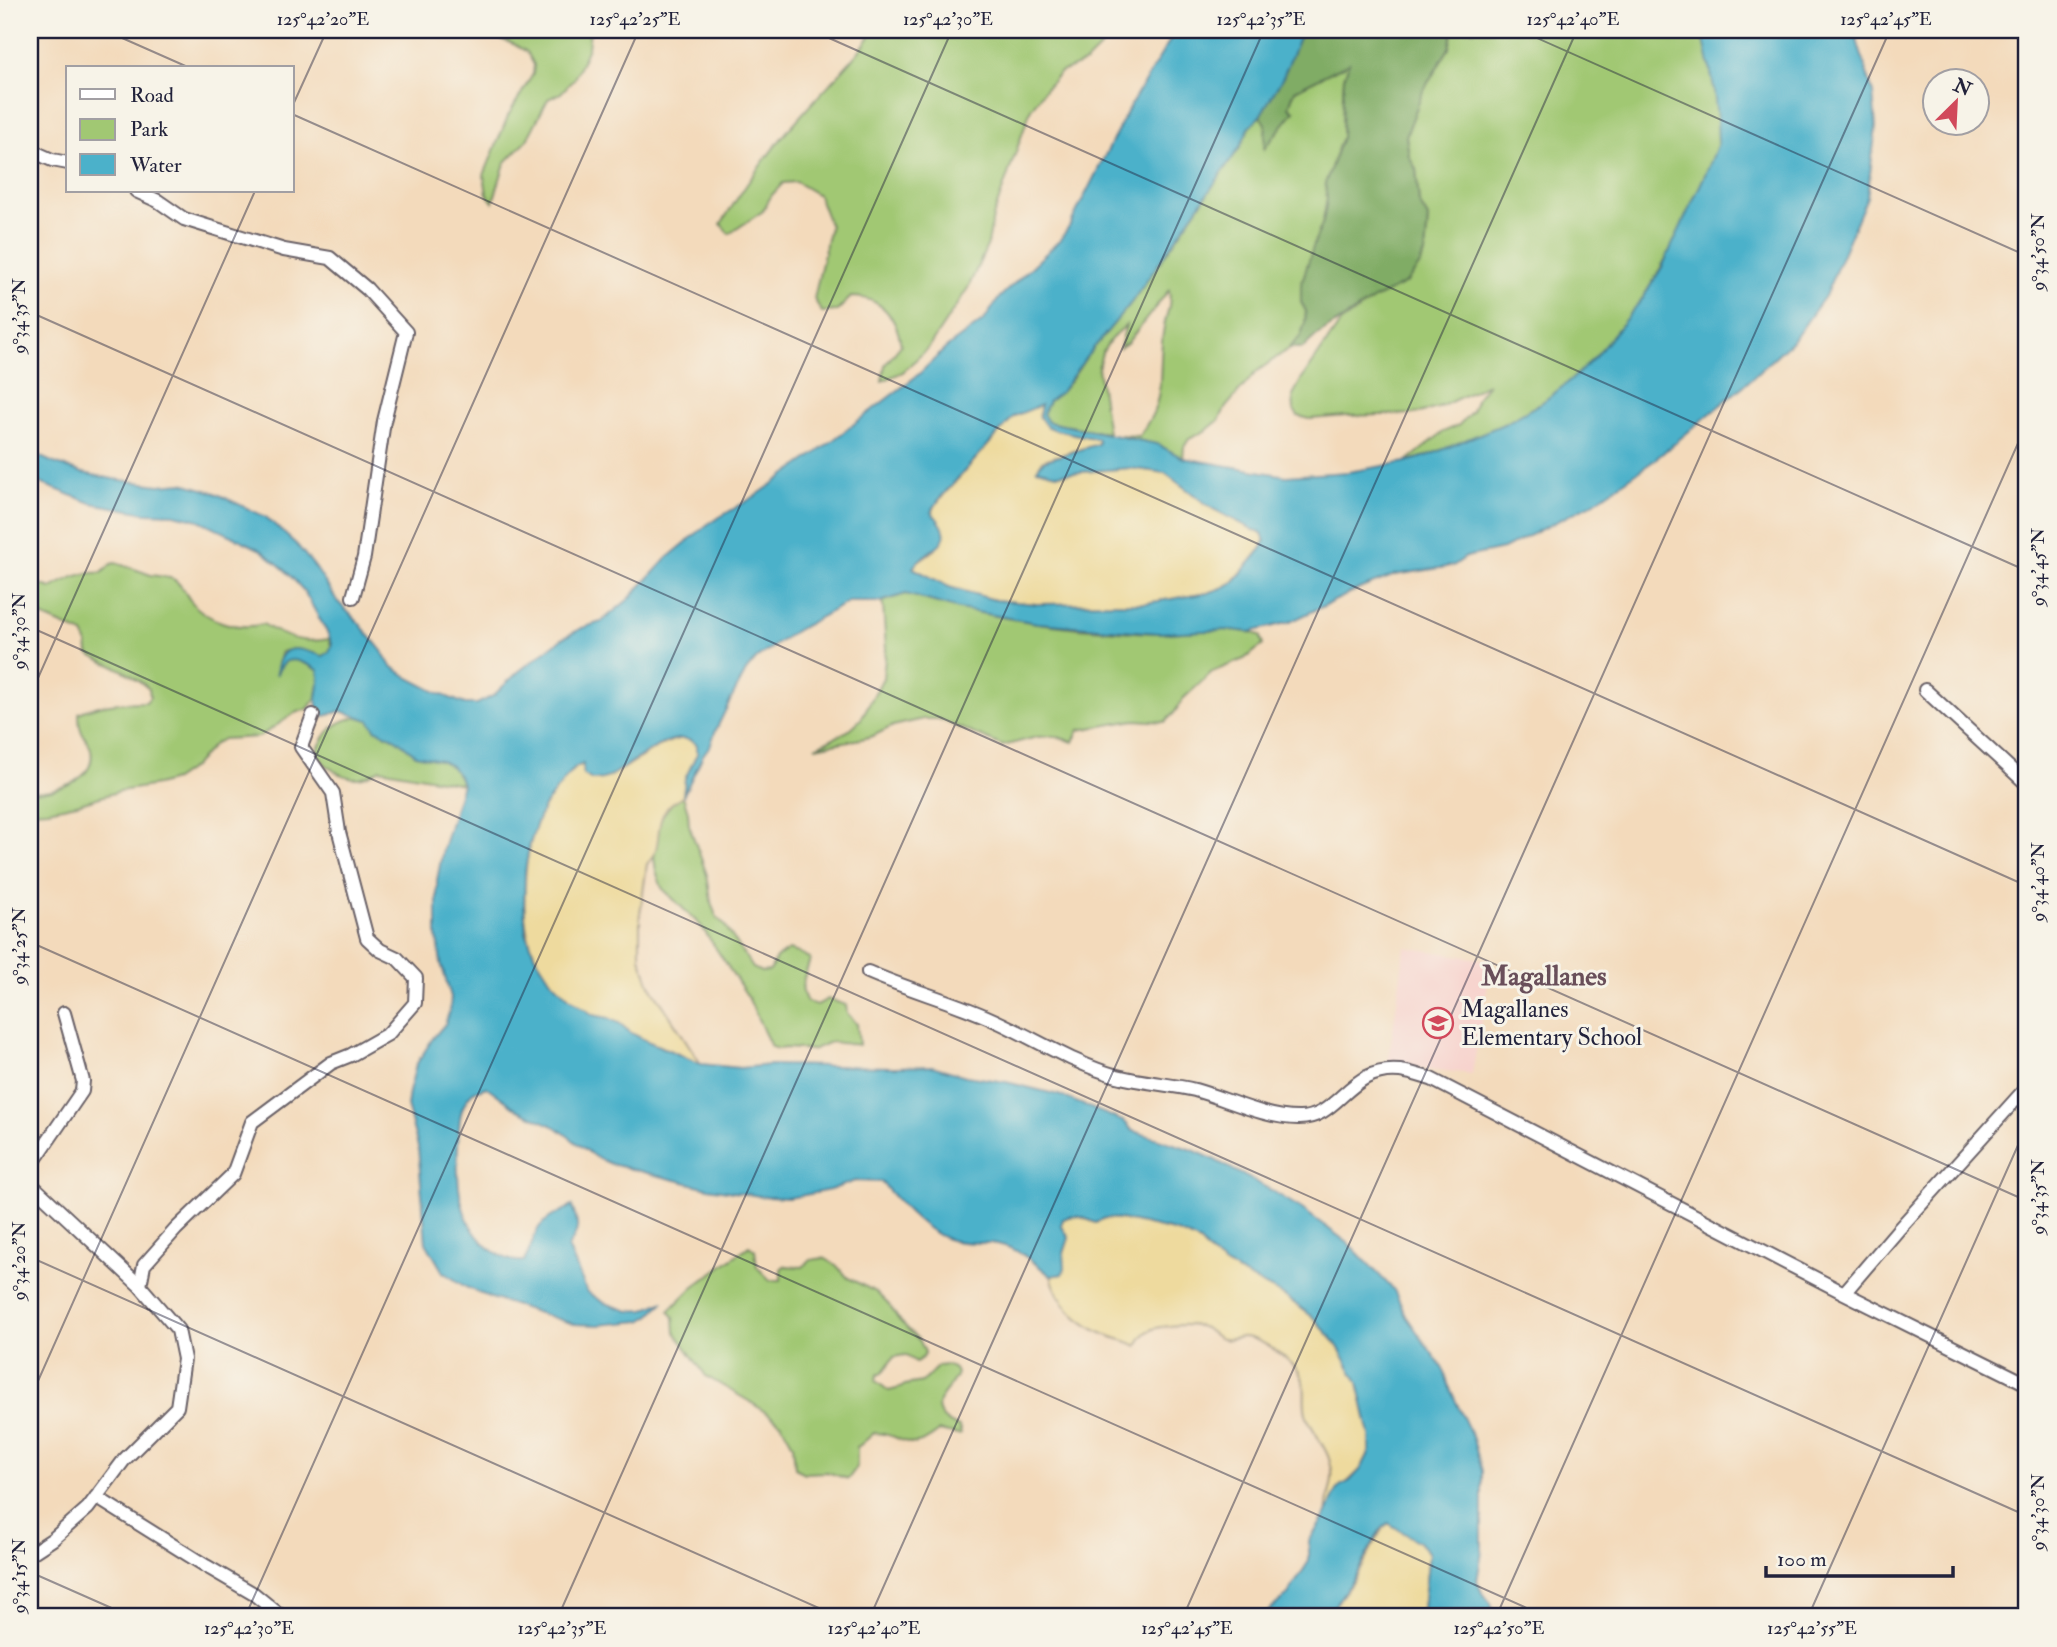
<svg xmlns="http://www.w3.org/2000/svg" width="2057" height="1647" font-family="'IM FELL Double Pica',serif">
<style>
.built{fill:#f7d0cb}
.green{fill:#a1c873;stroke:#627557;stroke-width:2}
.forest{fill:#80ac65;stroke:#516750;stroke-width:2}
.sand{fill:#eeda9e;stroke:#887e6c;stroke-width:2}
.water{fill:#4bb1ca;stroke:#366a82;stroke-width:2;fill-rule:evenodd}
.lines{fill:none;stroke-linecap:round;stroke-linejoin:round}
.minor-casing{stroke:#6b6268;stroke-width:16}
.minor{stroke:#fff;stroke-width:12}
.ticks{fill:none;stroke:#22223b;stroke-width:2;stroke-opacity:0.45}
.labels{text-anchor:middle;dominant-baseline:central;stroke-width:6;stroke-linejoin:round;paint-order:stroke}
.poi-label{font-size:24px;fill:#22223b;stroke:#f7f3e8;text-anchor:start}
.quarter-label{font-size:28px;font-weight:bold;fill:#694f5a;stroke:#f7f3e8}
.neatline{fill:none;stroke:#22223b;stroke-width:2.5}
.ticks-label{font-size:18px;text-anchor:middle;fill:#22223b}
</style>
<rect width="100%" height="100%" fill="#f7f3e8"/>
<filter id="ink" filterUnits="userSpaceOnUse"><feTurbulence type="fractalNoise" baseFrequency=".0143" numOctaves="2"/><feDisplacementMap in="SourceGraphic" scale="14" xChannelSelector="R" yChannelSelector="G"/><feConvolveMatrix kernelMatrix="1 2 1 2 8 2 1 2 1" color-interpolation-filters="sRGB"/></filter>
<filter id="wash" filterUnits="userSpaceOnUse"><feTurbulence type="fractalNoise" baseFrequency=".00686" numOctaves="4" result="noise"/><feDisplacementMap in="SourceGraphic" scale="28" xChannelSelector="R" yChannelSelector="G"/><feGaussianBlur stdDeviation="1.57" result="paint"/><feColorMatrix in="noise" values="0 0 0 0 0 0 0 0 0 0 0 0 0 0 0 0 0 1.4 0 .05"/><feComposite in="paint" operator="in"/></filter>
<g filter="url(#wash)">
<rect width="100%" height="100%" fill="#f3dabb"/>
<path class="built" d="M1405,947L1492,961L1472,1074L1388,1064Z"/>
<path class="green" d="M477,30H590L588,48L574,79L561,93L548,99L527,140L505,163L493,202L487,194L484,175L508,116L533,74L534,65L527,52L513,44Z
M874,30H1110L1102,46L1086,62L1061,72L1046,88L1031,109L993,217L988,244L968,288L928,348L903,372L882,381L885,365L901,345C897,317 881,297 851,297L837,311L822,312L814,299L830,226L818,195L796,182L783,183L771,196L763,211L729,234L721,224C745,185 773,146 804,112C827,85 855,61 874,30Z
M1453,30H1702C1710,65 1721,104 1718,141C1716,160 1696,195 1687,215C1657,284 1608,361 1542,402C1501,429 1453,448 1406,462L1443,432L1459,425L1472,411L1477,398L1488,384L1438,408L1415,414L1347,416L1310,419L1298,416L1294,410L1293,395L1300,382L1340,323L1374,299L1406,283L1419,266L1425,254L1428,218L1419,203L1416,169L1409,156L1406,136L1423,91L1449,48Z
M1350,62L1344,78L1343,92L1342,137L1325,184L1327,199L1323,222L1311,257L1301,302L1306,311L1305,323L1301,335L1290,348L1256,372L1226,407L1219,420L1207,430L1189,439L1184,447L1183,458L1157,445L1120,435L1139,436C1145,427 1152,418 1155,408C1164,382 1158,350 1165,322C1168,310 1171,302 1169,290L1128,342L1120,348L1126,325L1111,339L1102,353L1098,368L1108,433L1048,422L1043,414L1049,401L1061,392L1072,379L1087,356L1131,303L1163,258L1240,147L1250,126L1260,116L1266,125L1265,147L1294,111L1289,107L1295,90Z
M115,563C128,566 139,571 151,575C158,576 166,577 173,579C181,583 185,593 190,600C206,621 238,631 263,624C286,638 302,644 329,639L332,648L322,660L293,649L281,652L279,663C293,654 304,663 318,670L320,677L317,696L308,709L295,713L259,737L223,739L213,745L193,767L174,780L157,785L120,791L77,804L48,810L30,811V792C53,792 97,782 91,750C90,743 83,737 81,730C79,725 79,719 79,713C99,703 124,702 146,702L150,697L149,689C138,679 124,670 109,664C101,660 95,659 88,653L87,642L83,634L30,611V581L51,588C67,579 84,571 102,573L111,564Z
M906,594C988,619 1074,631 1159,633C1192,633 1228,625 1260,635L1263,645L1244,659L1212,672L1184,698L1174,713L1165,722L1135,720L1079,730L1073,742L1055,736L1037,737L1003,746L939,719H924L893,726L873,736L861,739L815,747L848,731L861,719L883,678L886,649L883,605L880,602Z
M358,717L369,720L384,734L396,739L416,755L440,760L451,766L459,776L462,784L380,769C373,773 367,777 359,778C343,779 323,766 316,753C325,732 334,721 358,717Z
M683,796L688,812L689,825L707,875L712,906L717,918L723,923L753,968L761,972L770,971L776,958L789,950L802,954L810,959C806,977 797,984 807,1002L817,1005L828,999L846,1005L847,1013L857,1024L859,1045L830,1042L812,1050L786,1048L778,1049L771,1047L748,997L711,941L701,926L662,888L656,871L654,858L660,819L673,801Z
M749,1246L755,1250L757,1267L770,1280H781V1269L784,1266L803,1267L810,1260L824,1258L836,1265L848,1278L876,1292L889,1305L899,1320L920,1341L925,1352L923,1357L916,1362L905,1355L894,1357L882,1373L877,1375L876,1381L889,1391L900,1388L905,1385L922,1382L938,1366L946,1365L955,1369L957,1373C953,1388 932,1398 940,1414C945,1422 951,1425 959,1427L961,1434L958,1435L939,1431C906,1458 906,1433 874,1433L857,1448V1467L848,1479L827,1472L805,1473L795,1468L793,1445L781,1423L752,1403L706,1376L675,1332L674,1317L669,1311L693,1287Z"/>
<path class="forest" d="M1302,30H1453L1449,48L1423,91L1406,136L1409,156L1416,169L1419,203L1428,218L1425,253L1419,266L1406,283L1374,299L1316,336L1303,348H1290L1301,335L1305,323L1306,311L1301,302V285L1316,238L1323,222L1327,199L1325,184L1342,137L1343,92L1344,78L1349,63L1295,90L1289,107L1294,111L1264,149L1266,125L1260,116L1283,77Z"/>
<path class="sand" d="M1041,404L1039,416L1056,430L1099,439L1098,444L1043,460L1037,469L1057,474L1130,468L1165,473L1213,509L1262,534L1265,541L1262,548L1233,582L1222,588L1208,593L1146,603L1036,604L995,600L949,587L913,568L917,562L936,549L931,512L941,498L1014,416Z
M685,738L692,740L697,744V754L685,779L683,796C645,816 669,842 647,864L640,914V957L650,985L701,1064C689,1059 678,1054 667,1049C655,1044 643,1040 633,1034C628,1031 624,1027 620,1024C611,1017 599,1019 590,1013C541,982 521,946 525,888C525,873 527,856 531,841C539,812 555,778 583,763V774L592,780C627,776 650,742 685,738Z
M1075,1215L1096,1223L1104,1218L1121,1219L1178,1232L1200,1242L1212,1255L1227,1266L1283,1295L1313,1317L1336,1343L1358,1382L1370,1435V1451L1361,1469L1335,1494L1327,1513C1325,1498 1334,1485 1332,1471C1330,1451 1314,1434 1307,1417C1302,1404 1307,1391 1303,1380C1298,1363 1260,1337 1243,1337C1236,1337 1231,1341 1222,1339C1215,1338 1211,1331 1204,1328C1193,1323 1162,1325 1151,1330C1144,1332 1140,1339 1137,1346C1127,1340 1116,1339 1106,1335C1078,1323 1059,1305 1051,1276L1062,1274L1064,1253L1069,1238L1061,1225L1063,1219Z
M1388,1522L1419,1542L1429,1553L1422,1617H1337L1335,1605C1347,1590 1358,1574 1367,1557C1374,1544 1378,1533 1388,1522Z"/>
<path class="water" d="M1176,30H1302L1283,77L1260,116L1250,126L1240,147L1131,303L1087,356L1061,392L1049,401L1043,414L1048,422L1157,444L1183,458L1286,476L1348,472L1406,462L1427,456L1506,423L1544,401L1571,380L1595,357L1643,298L1662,267L1709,166L1718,143L1717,118L1713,83L1702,30H1854L1873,93L1876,127L1867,197L1825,296L1795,338L1748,382L1652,462L1593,503L1503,549L1466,557L1453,566L1395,575L1359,589L1290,622L1250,632L1230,630L1158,633L1037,623L959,609L906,594L880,602H848L793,632L756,659L746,671L728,705L715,732L711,744L703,755L683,796L685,779L697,754V745C675,723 630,766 609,777C604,779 598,780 592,780L583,774V764L574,768L544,806L537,822L529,847L525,872L524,905L526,932L534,954L550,979L569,998L593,1015L609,1018L619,1023L631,1033L647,1041L701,1064L740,1068L770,1065L895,1067L932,1066L966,1076L1006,1082L1059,1095L1125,1122L1133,1131L1193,1150L1213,1159L1271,1190L1302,1209L1348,1243L1394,1290L1406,1316L1445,1372L1448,1384L1473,1439L1482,1471V1552L1477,1581L1482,1593L1491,1603L1494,1617H1422L1429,1553L1419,1542L1388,1523L1379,1532L1357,1573L1335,1605L1337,1617H1262L1288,1594L1309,1561V1541L1327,1513L1335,1494L1340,1486L1350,1481L1361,1469L1370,1451V1435L1358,1382L1336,1343L1313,1317L1283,1295L1227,1266L1212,1255L1200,1242L1178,1232L1121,1219L1104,1218L1096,1223C1084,1218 1075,1213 1063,1219L1061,1225L1069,1238L1064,1253L1065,1268L1062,1274L1051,1276C1032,1261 1015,1245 990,1243C975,1242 961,1244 947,1239C920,1228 900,1203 881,1182L855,1181L830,1190L789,1198L766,1197L708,1188L611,1164L595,1157L556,1127L518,1110L487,1087C481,1089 476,1090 472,1093C458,1107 459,1127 458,1145C456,1184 459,1229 495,1252C506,1259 511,1262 524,1261C531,1251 532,1239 538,1229C545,1218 561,1212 572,1206C579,1225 580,1230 568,1247L587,1292L605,1303L629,1311L645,1310L664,1301L651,1315L641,1321L598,1325L574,1324L491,1298L466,1287L443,1272L426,1243L418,1147L407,1106L409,1092L416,1065L433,1038L445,1024L450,1010L451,997L441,963L437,937V880L443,849L462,784L459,776L451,766L440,760L416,755L396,739L375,729L369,720L341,711L325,716L319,714C312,699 323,687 318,670C310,665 291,655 283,664C280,667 278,671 276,675C279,640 298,648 323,656L329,652L332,644L328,634L304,591L285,570L261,550L199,520L174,514L146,513L91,503L30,479V452L54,463L83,473L113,479L159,485L183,483L213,492L266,517L297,545L315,567L338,602L359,623L382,651L390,665L409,678L440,694L465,704H477L493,696L518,672L563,638L582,628L601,622L629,599L667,558L708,524L757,495L815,454L919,374L946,348L984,320L1000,297L1059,241L1069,227L1130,106ZM1041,405L1039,416L1046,426L1056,430L1098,439V444L1043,461L1037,469L1057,474L1130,468L1165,473L1213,509L1262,534L1265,541L1262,548L1234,582L1222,588L1208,593L1146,603L1036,604L995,600L949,587L913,568C926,545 965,546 931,512L940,498L1014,416Z"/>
</g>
<g filter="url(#ink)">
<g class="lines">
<g class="minor-casing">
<path id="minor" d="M30,150L52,160L68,163
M136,191L158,201L184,219L284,250L330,258L367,289L406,332L384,421L364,557L353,597
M1925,690L2027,784
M868,972C907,989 948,1000 987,1017C1031,1036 1071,1063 1117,1076C1143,1083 1170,1084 1195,1090C1227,1099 1265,1118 1298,1118C1340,1119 1348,1066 1400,1071C1410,1072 1421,1076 1431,1079L1844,1293L2027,1384
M30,1175L34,1161L82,1091L83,1081L64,1013
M30,1176L32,1185L140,1286L178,1330L184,1359L177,1407L124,1460L88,1508L53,1539L30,1554
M140,1286L144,1265L176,1229L233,1174L252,1122L331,1063L351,1055L388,1034L415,1003L416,978L397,958L380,950L367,938L339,832L333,793L301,747L313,715
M1844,1293L1898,1230L2027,1087
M96,1497L206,1566L254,1594L282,1617"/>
</g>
<use href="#minor" class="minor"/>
</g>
</g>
<path class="ticks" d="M104,30L190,68M811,30L2027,571M1519,30L2027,256M292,107L327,30M292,114L2027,886M30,312L2027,1201M30,627L2027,1516M30,696L255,191M30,942L1547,1617M30,1257L839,1617M30,1399L639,30M30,1572L132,1617M245,1617L952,30M558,1617L1264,30M870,1617L1577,30M1183,1617L1890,30M1496,1617L2027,423M1808,1617L2027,1125"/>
<defs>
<g id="school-ring" transform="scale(1.575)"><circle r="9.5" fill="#f7f3e8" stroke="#d1495b" stroke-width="1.5"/><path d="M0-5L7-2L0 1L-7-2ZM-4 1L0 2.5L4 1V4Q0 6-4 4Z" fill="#d1495b"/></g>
</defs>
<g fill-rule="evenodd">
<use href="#school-ring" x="1438" y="1023"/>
</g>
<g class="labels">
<g class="poi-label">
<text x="1461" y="1009">Magallanes<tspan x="1461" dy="28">Elementary School</tspan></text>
</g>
<g class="quarter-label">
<text x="1544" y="976">Magallanes</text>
</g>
</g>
<rect width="2057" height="1647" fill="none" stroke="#f7f3e8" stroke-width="77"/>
<rect x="66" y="66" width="228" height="126" fill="#f7f3e8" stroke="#a29fa3" stroke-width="2"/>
<rect x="80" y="89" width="35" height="10" fill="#ffffff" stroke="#a29fa3" stroke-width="2"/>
<text x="130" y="102" font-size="21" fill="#22223b">Road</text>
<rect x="80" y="119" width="35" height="21" fill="#a1c873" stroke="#a29fa3" stroke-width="2"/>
<text x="130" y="136" font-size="21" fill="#22223b">Park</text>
<rect x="80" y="154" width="35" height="21" fill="#4bb1ca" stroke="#a29fa3" stroke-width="2"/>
<text x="130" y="172" font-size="21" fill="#22223b">Water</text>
<g transform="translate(1956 102) rotate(24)"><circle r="33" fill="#f7f3e8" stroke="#a29fa3" stroke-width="2"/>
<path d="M0-5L12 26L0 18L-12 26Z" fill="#d1495b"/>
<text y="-10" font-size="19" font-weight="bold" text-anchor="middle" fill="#22223b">N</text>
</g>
<path d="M1766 1566v10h187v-10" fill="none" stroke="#22223b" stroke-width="3.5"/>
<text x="1777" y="1566" font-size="21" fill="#22223b" stroke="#f7f3e8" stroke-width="5" paint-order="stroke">100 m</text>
<rect x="38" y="38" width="1980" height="1570" class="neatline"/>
<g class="ticks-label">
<text x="323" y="25">125°42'20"E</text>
<text x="635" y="25">125°42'25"E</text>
<text x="948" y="25">125°42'30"E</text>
<text x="1261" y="25">125°42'35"E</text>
<text x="1573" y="25">125°42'40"E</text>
<text x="1886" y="25">125°42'45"E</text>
<text transform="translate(2038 252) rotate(-90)" y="6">9°34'50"N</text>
<text transform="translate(19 316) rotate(-90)" y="6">9°34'35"N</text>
<text transform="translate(2038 567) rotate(-90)" y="6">9°34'45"N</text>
<text transform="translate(19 631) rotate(-90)" y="6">9°34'30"N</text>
<text transform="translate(2038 882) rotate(-90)" y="6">9°34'40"N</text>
<text transform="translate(19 946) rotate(-90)" y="6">9°34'25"N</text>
<text transform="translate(2038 1197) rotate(-90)" y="6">9°34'35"N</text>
<text transform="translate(19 1261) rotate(-90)" y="6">9°34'20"N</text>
<text transform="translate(2038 1512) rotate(-90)" y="6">9°34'30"N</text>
<text transform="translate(19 1576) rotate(-90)" y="6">9°34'15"N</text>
<text x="249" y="1634">125°42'30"E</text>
<text x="562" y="1634">125°42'35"E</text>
<text x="874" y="1634">125°42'40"E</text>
<text x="1187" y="1634">125°42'45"E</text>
<text x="1499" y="1634">125°42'50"E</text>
<text x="1812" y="1634">125°42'55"E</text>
</g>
</svg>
